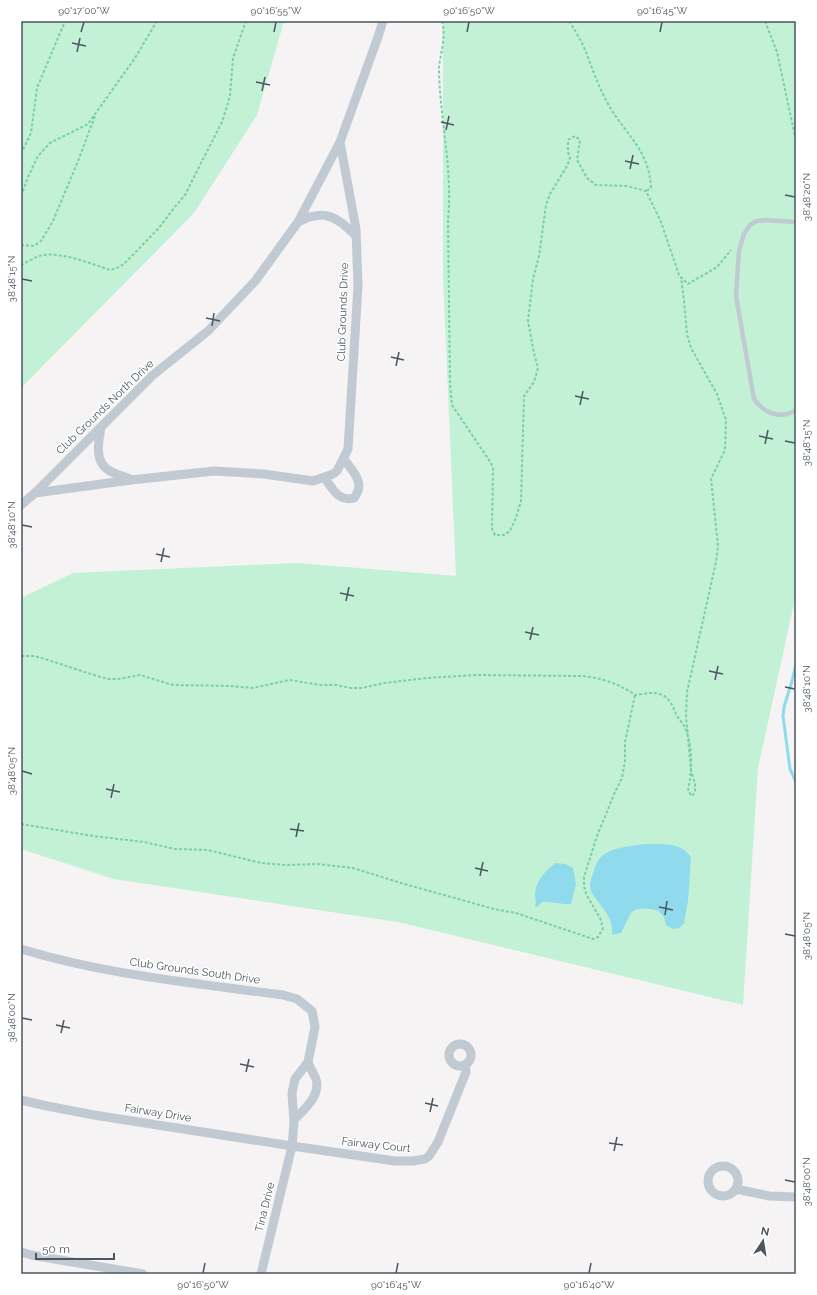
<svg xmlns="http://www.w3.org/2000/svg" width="817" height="1295" font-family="Raleway,sans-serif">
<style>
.green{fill:#c3f1d5}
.water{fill:#90daee}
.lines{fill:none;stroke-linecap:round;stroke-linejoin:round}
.stream{stroke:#90daee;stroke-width:3}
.path{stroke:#7ad0a6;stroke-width:2;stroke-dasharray:3 2;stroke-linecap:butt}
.lane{stroke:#c1cad2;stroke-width:4.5}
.street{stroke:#c1cad2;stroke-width:9}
.ticks{fill:none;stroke:#4a5661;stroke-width:1.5}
.labels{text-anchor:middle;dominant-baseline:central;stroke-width:3;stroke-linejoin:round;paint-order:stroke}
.street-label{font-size:11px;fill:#4a5661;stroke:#fff}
.neatline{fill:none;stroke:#4a5661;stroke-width:1.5}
.ticks-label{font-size:10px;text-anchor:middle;fill:#4a5661}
</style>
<rect width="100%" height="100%" fill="#f5f3f3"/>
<path class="green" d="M21,21H284L257,115L194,213L21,388Z
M443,21H796V594L758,768L743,1005L398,922L114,879L21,849V598L73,573L297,563L456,576L443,275Z"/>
<path class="water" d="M646,844C662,844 681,842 691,857L688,901L684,923L679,928L673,929L666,925L664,917L659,911C650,909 638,906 631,913L621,933L612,935C614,915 599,906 591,891C589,885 591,879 593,873C595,868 596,863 599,859C609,847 632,846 646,844Z
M556,863L565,864L573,868L576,884L571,904C565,905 544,901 542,902C540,903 539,905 538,907L535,906C537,901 535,899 535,894C536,880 546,870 556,863Z"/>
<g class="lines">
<path class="stream" d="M796,664L792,681L784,707L783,716L790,769L796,782"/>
<path class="path" d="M442,21C445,32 443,44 441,55C440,60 439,65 439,70C440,120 453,170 448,220L450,384L452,405L491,463L493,469L492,529L495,535H504L510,531L516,518L521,501L524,396L534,382L538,368L534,353L528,321L533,279L539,256L546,205L550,194L567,166L570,158L568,152V140L575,136L580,140L577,160L587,178L596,185L627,186L646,191L661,222L679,275L688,284L717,267L731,250
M569,21C574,29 579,37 583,45C591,64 597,84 607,102C624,134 649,148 651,188L646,191
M765,21L777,52L796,141
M21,154L31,133L37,88L65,21
M21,196L28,177L38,156L50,143L88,124L135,58L157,21
M21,245L34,246L41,241L53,221L78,161L95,116
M21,265C28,262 36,256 44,255C62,252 92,264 110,270L117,268L124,264L158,229L174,208L185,195L197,171L222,122L230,96L233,58L246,21
M21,656H34L45,659L97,676L109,679H118L140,675L173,685L231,686L253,688L289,680L321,685H336L351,688H362L384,683L427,678L476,675L583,676C601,678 620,684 635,695C644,694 654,691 662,695C670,698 673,707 676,714C679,720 684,724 686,730C693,749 692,771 688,791L692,796L695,792V784L691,770L686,716L687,692L716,562L718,546L711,479L725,450L726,420L717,394L691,348L687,334L684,301L681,277
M21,824L93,836L144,842L175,849L208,850L261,863L286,865L317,864L353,868L401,883L494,909L516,913L593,939L598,937L603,928L600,918L586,894L584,886V877L597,836L615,792L622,778L625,761V742L635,695"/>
<path class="lane" d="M796,222L765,220L757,221L750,225L744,234L739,251L736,296L754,399C764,413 780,420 796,410"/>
<path class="street" d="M298,222C324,208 338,217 356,236
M101,427C99,441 94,459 107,469C113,474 123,476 130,479
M324,477C333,489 338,502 354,498C366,483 353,472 344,459
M35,493L131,480L214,471L264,474L313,481L333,474L337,471L348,449L358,286L356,229L340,142
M21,505L35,493L153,375L208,331L256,280L298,222L340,142L378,37L383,21
M21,949C106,975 195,983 283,995L297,999L312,1011L315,1027L308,1062L295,1079L292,1093L294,1123L292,1146L261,1274
M449 1055a11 11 0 1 1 22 0a11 11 0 1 1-22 0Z
M21,1100L47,1106L94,1115L292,1146L395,1161H413L425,1159L429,1156L438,1142L466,1072L465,1065
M294,1120C304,1110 321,1095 316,1079C314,1074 310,1068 308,1062
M708 1181a15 15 0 1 1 30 0a15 15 0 1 1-30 0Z
M736,1189L769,1196L796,1197
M21,1252L31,1255L143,1274"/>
</g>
<path class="ticks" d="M81,32L84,22M274,32L276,22M467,32L469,22M660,32L662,22M72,43L86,46M77,52L80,38M256,82L270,85M262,91L265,77M441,122L454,125M446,130L449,116M625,161L639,164M630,169L633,155M785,195L795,197M22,279L32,281M206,318L220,321M212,326L214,313M391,357L404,360M396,366L399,352M575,396L589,399M580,405L583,391M759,436L773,439M785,441L795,443M765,444L768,430M22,525L32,527M156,554L170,557M161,562L164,548M340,593L354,596M346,601L349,587M525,632L539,635M530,640L533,627M709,671L723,674M715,680L718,666M785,687L795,689M22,771L32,774M106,789L120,792M111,798L114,784M290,829L304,831M296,837L299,823M475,868L488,871M480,876L483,862M659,907L673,910M665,915L667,901M785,934L795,936M22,1018L32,1020M56,1025L70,1028M61,1033L64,1020M240,1064L254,1067M246,1072L249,1059M425,1103L438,1106M430,1112L433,1098M609,1143L623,1145M614,1151L617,1137M785,1180L795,1182M203,1273L205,1263M396,1273L398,1263M589,1273L591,1263"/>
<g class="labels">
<g class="street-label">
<text transform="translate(343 312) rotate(-88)">Club Grounds Drive</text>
<text transform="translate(105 407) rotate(-44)">Club Grounds North Drive</text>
<text transform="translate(195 971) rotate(8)">Club Grounds South Drive</text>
<text transform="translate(158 1113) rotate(9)">Fairway Drive</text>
<text transform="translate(376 1145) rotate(6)">Fairway Court</text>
<text transform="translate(265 1207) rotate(-76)">Tina Drive</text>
</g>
</g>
<rect width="817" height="1295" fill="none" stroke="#ffffff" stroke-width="44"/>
<g transform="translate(763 1241) rotate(12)" stroke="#ffffff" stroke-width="3" paint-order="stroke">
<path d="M0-3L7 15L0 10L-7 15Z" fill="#4a5661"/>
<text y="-6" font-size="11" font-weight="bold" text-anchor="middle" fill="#4a5661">N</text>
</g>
<path d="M36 1253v6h78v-6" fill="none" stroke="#4a5661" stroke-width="2"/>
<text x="42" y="1253" font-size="12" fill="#4a5661" stroke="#ffffff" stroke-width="3" paint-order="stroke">50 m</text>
<rect x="22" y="22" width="773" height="1251" class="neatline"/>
<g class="ticks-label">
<text x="84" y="14">90°17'00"W</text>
<text x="276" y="14">90°16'55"W</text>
<text x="469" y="14">90°16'50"W</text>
<text x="662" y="14">90°16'45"W</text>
<text transform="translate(806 197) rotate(-90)" y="4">38°48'20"N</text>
<text transform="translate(11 279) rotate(-90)" y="4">38°48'15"N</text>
<text transform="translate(806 443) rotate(-90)" y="4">38°48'15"N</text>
<text transform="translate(11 525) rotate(-90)" y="4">38°48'10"N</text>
<text transform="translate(806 689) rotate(-90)" y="4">38°48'10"N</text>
<text transform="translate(11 771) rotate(-90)" y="4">38°48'05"N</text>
<text transform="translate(806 936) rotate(-90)" y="4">38°48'05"N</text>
<text transform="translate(11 1018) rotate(-90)" y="4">38°48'00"N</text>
<text transform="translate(806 1182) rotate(-90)" y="4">38°48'00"N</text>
<text x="203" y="1288">90°16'50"W</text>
<text x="396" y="1288">90°16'45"W</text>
<text x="589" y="1288">90°16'40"W</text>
</g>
</svg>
